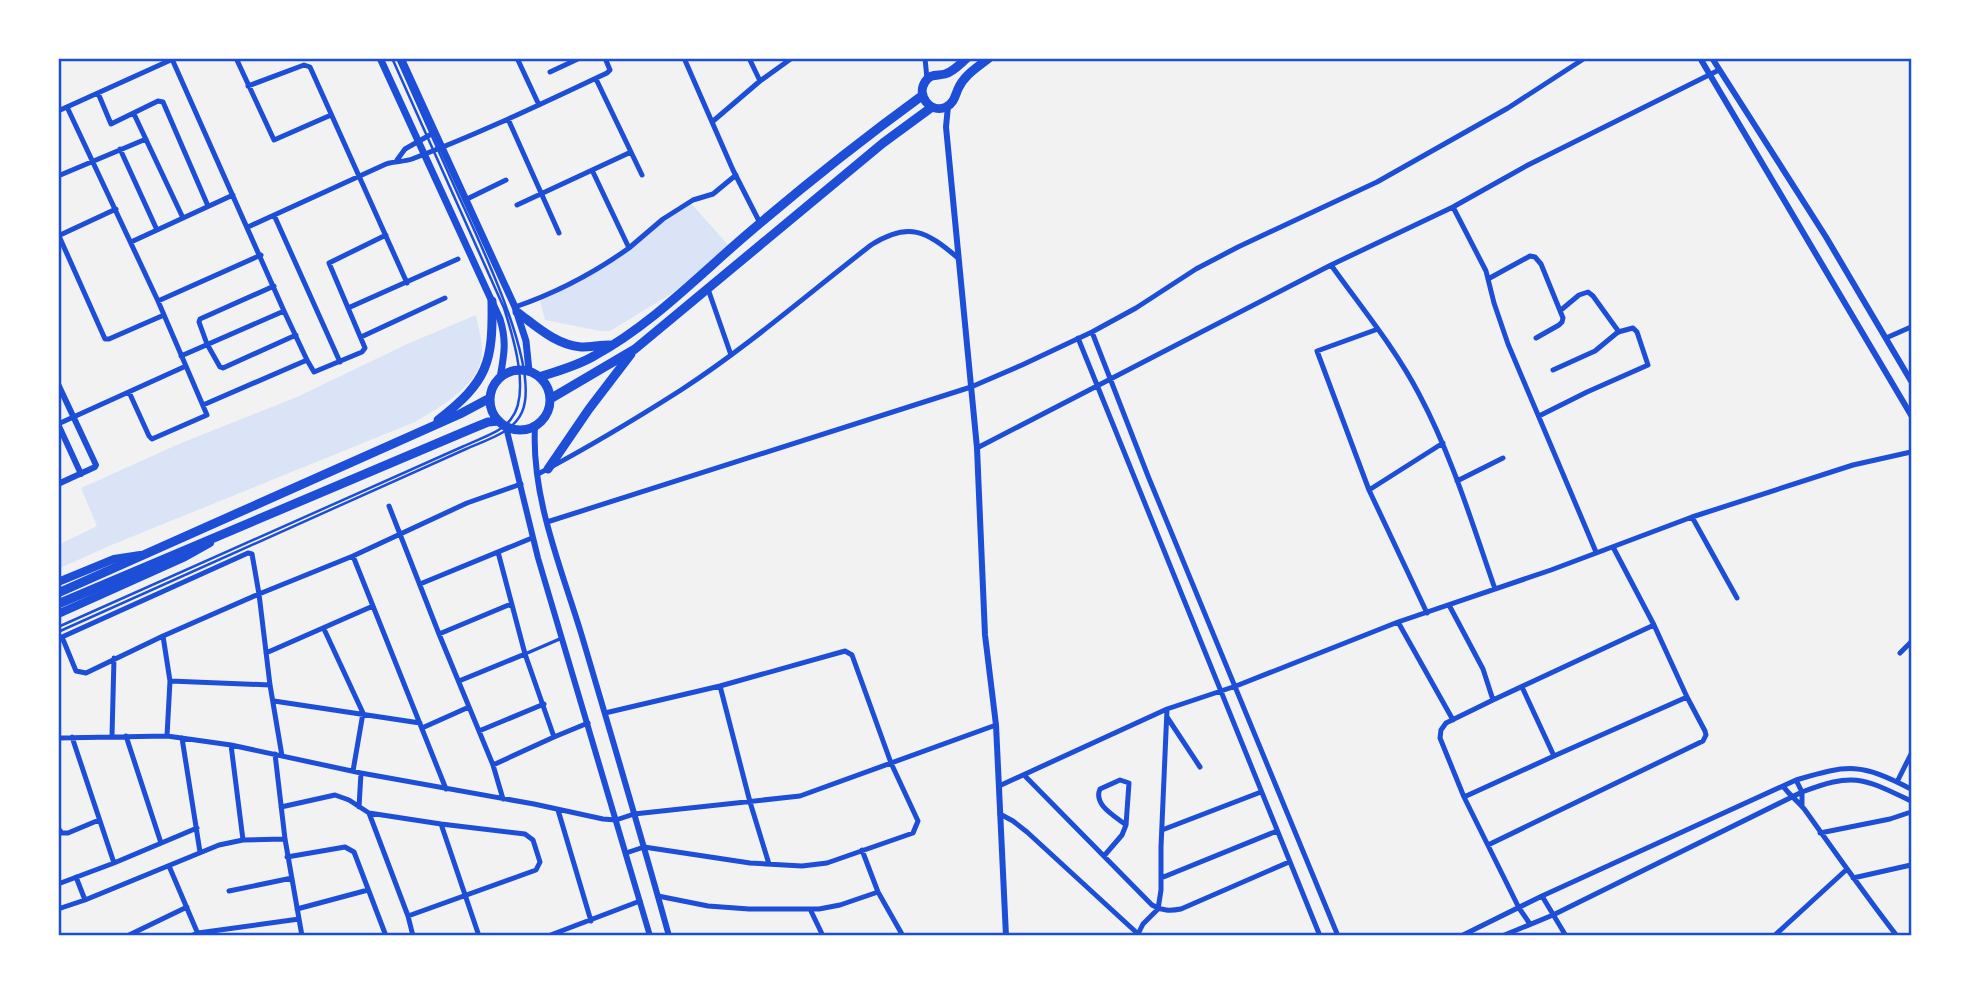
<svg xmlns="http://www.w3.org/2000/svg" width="1969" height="994" font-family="Lato,sans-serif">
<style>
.green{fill:#dbe4f7}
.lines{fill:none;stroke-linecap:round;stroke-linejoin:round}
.service{stroke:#1d4ed8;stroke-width:2.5}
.pedestrian{stroke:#1d4ed8;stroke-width:3.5}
.minor{stroke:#1d4ed8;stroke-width:5}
.tertiary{stroke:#1d4ed8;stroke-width:6}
.secondary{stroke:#1d4ed8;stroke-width:7}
.primary{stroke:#1d4ed8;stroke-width:8}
.trunk{stroke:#1d4ed8;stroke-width:9}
.neatline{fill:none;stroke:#1d4ed8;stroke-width:2.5}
</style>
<rect width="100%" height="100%" fill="#f2f2f2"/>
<path class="green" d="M688,200L730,247L674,292L610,331H600L545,320L540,301L602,268Z
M476,315C478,327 483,341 482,353C481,384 439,408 415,422L109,546L58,569V545L97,526L81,488L181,443L297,397L407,344Z"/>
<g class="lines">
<path class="service" d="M58,627L464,446C478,439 501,433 511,419C531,394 513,336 504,308L392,58
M58,632L466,449C486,440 513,433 522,412C542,367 476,235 456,190C436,146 417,102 397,58"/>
<path class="pedestrian" d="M525,654L562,638"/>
<path class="minor" d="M236,58L274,140L331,115
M517,58L539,105
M684,58L733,170L760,223
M749,58L760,81
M925,58L927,79
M172,59L284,311L307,360L314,372L362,352L365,348L329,263L386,235
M550,72L580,58
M596,79L642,175
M248,86L304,65L310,67L407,283
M98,93L111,124L158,101L163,102L208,206
M67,107L158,301L207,415L152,439L149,436L129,392
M58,111L173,59
M134,114L183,218
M508,119L559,233
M712,122L760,81L792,58
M120,149L157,230
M397,160L405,149L435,132
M58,176L146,139
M467,199L506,180
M517,205L631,152
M1453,207L1486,271L1494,303L1508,344L1596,552
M274,215L340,362
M248,227L386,164C395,161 403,162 412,159C479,134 543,103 607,73L610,70L605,58
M58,236L116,209
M59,236L105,339H109L164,315
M131,242L233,195
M629,248L663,219L693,200L713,194L736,175
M1331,265C1361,307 1395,348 1419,394C1452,456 1472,523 1495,589
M1488,279L1530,256L1535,257L1541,264L1563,318L1562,322L1559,325L1536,338
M274,286L200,319L199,322L207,344L220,367L223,368L296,335
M708,289L731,355
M158,301L261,255
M515,307C556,293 594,273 629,248L592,170
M348,308L458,259
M1561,310L1579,295L1588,292L1593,296L1619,332
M1378,329L1317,351L1369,490L1427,613
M1092,332L1148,476L1338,936
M361,337L445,298
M1078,338L1320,936
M1886,338L1911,327
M181,356L284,311
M203,405L307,360
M1539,416L1587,392L1648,365L1637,332L1633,328L1618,332L1595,351L1553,370
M58,424L186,366
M977,448L1331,265L1453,207L1528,165L1719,70
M538,474C587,448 634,420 681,390C747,347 808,294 871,245C909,221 926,231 958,258
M1457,481L1503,458
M1369,490L1443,443
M389,506L439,634L493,765L503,799
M1692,517L1737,598
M547,522L971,387L1022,365L1092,332L1136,308L1196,269L1238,247L1377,182L1508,108L1585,58
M498,552L525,654L554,737
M353,556L446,789
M420,584L532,538
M1449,605L1483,669L1493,700L1446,723L1441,730L1440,738L1464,797L1519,908L1530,924
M1398,622L1453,720
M324,629L363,713L353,771
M439,634L511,604
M163,636L170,681L167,736
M266,653L373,606
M1900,653L1911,642
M170,681L270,685
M459,681L525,654
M720,686L750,802L769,864
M1493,700L1654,625L1613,547
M274,701L420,723
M605,713L720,686L845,651L852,655L891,763L918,821L913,833L827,863L802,866L750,863L644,847L626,853
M1167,717L1200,767
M422,728L469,707
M479,731L544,704
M112,736L114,658
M126,736L161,843
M72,737L114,863
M58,738L167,736L231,745L361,773L534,804L603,819L616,820L634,814L800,796L996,725
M182,738L200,852
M231,745L243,840
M275,754L285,839L302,936
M282,756L270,685L259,594L252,554L248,553L62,637L76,671L86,673L163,636L259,594L353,556L467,503L521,484
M1554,756L1687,697
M493,765L554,737L588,723
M1024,775L1152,905C1162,911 1170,911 1181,909L1289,862
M1796,780L1802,792V806
M1897,782L1911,754
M999,786L1167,709L1236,686L1398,622L1551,570L1692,517L1853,465L1911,452
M1783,786C1790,796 1798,801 1805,810C1835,852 1865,895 1897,936
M1464,797L1554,756L1522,687
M281,807L335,795L349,800L369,813L441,824L525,834L533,840L540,862L536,870L408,916
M359,807L361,773
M558,810L591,921
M369,813L408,916L413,936
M1000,814L1013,821L1027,832L1137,933
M441,824L479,936
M58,828L62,833H68L99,820
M1162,830L1261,792
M1820,833L1890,819L1911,812
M1488,845L1703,741L1706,735L1705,731L1687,697L1654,625
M862,850L878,892L903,936
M1104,856L1122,835L1126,825L1129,783L1120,780L1100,789C1093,805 1115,816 1126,825
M287,857L345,847L354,852L386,936
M169,866L198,934
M76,877L85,900
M1161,878L1277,831
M1853,878L1911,865
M58,884L114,863L197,828
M229,891L292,878
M658,896L708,906L749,909H819L840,905L878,892
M1542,896L1566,936
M58,909L85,900L219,845L243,840L285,839
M297,909L368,890
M810,909L823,936
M127,936L187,907
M190,936L198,933L299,919
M548,936L640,901
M1137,936L1143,924L1158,909L1161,890V847L1167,709
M1461,936L1542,896L1796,780C1850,764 1860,763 1911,789
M1502,936L1553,915L1802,792C1854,772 1863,778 1911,801
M1774,936L1846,870"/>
<path class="tertiary" d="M1700,58L1911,415
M1712,58L1826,237L1911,381
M948,106L946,127L977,448L985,635L996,725L1006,936
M58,384L96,465L95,467L58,484
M58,424L81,474
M535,426C531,497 561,567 581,633C611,734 641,835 669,936
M506,427L538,558L650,936"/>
<path class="secondary" d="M380,58L500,319C507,342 504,355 500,378
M401,58L515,307L526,341L529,371"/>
<path class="primary" d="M58,582L114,559L140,555
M58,614L185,557L210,543"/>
<path class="trunk" d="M967,58C961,63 953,72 945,74C937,76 931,73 925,82C916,96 931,114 946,107C954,103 955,96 958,89C964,75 978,67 989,58
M517,312C536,326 556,345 581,347C591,347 600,345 610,345
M490 400a30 30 0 1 1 60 0a30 30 0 1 1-60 0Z
M539,377C558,371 577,366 594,356C653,324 701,273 752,230C807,183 864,138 923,95
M550,399L635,349L883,143L932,107
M438,420C488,381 493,363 492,301
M548,469L589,409L631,354
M58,593L460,414L490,398
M58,604L471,429L488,422L499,421"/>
</g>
<rect width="1969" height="994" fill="none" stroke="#ffffff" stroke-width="119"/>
<rect x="60" y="60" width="1850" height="874" class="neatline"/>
</svg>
